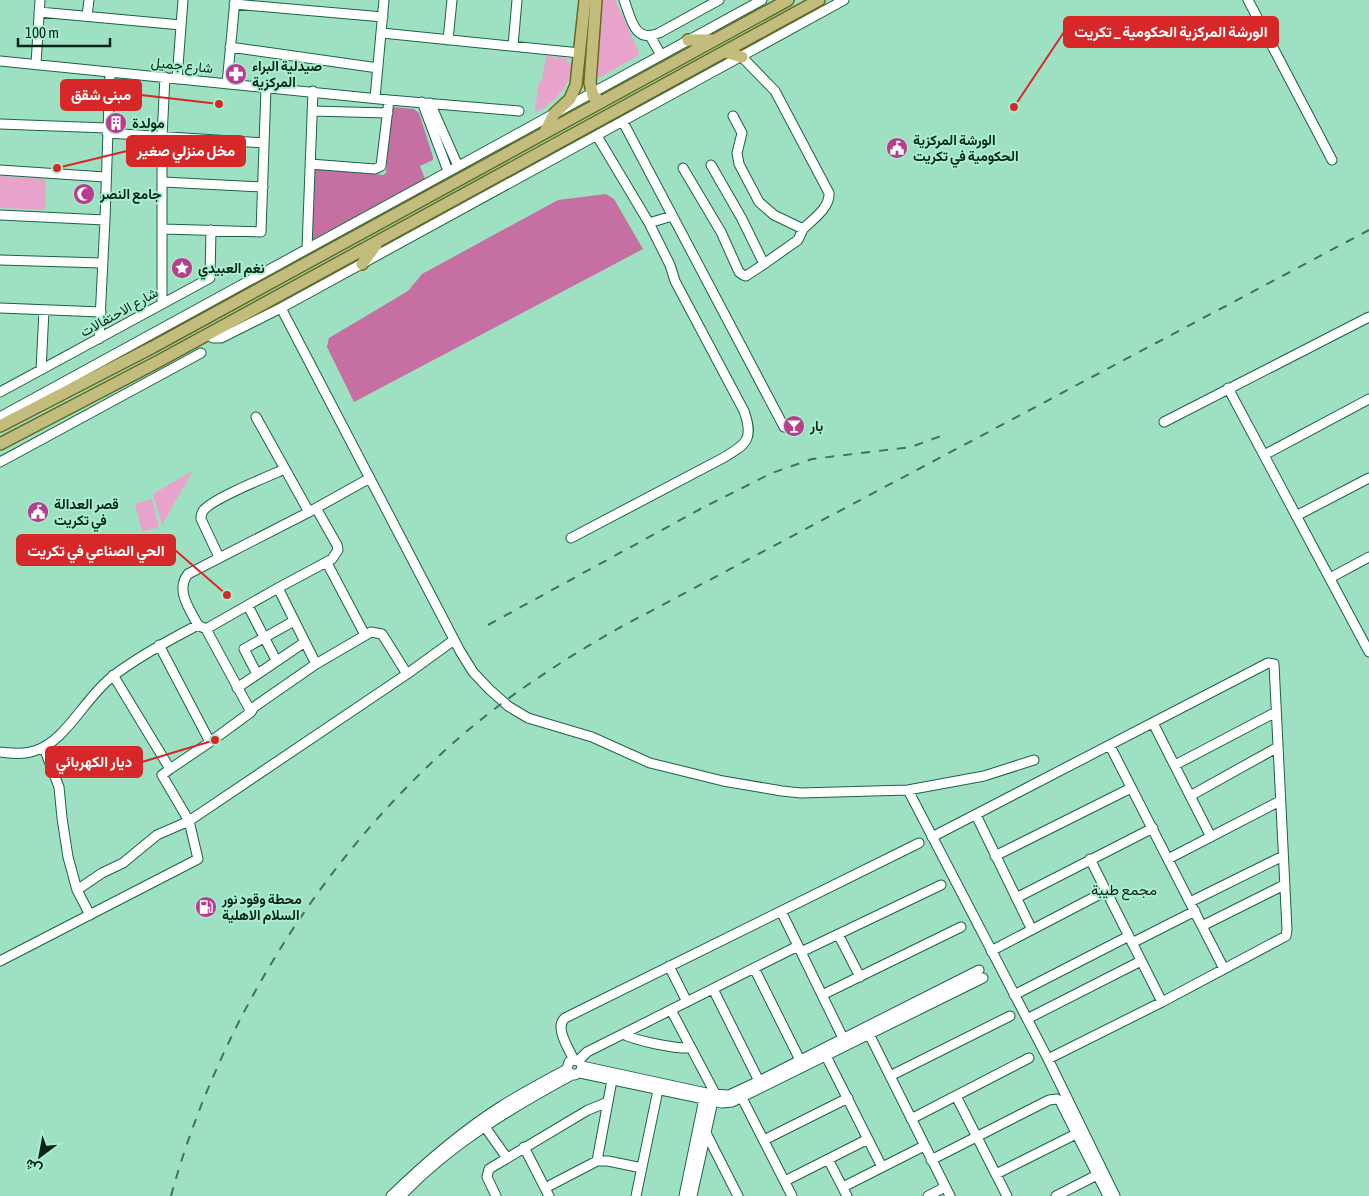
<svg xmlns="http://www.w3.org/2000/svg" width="1369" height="1196" font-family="'Asap Condensed',Vazirmatn,sans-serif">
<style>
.green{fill:#e8a3ca}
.forest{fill:#c66fa3}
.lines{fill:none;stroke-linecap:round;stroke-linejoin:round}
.minor-casing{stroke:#1d6147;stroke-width:11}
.major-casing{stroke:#676a21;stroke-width:14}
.minor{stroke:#fff;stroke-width:9}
.major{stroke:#c2bc7d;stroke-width:11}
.rail{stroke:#44705d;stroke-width:2;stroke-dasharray:9 9;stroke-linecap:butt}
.labels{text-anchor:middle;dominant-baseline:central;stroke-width:4;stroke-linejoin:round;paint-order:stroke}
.street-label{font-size:14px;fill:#082419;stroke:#abeecf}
.poi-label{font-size:14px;font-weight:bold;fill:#082419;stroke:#abeecf;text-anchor:start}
.neighbourhood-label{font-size:15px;fill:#082419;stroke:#abeecf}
.leader{fill:none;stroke:#d62828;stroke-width:2}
.callout-dot{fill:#d62828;stroke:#abeecf;stroke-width:2}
.callout{fill:#d62828;stroke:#d62828;stroke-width:2}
.callout-label{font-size:15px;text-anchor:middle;font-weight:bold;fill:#fff}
</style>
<rect width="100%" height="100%" fill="#9ee1c2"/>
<path class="green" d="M599,0H615L638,50L639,55L599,78L597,77L596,47Z
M546,56L567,58L566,62L571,63C574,82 553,105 536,112L535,109L539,81H542Z
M0,176L46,179L45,210L0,208Z
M192,471V472L162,525L153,494Z
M152,499L159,527L142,532L135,504Z"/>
<path class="forest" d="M392,107L414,109L419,113L433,157V160L420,166L425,179L312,240L313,169L315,168L383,175L386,173Z
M606,194L614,199L643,249L354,402L327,347L329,338L408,291L422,274L558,200Z"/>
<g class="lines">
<g class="minor-casing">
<path id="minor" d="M624,0C631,18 634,44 659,33L719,0
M1248,0L1332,160
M234,4L383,17
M39,12L181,25
M87,16L89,0
M382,33L580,53
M650,36L661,55
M448,40L452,0
M513,46L517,0
M230,47L378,68
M0,61L389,100L519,111
M36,64L40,0
M177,79L183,0
M227,84L235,0
M375,98L384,0
M422,102L448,171
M430,103L458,166
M312,111L388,113
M733,116L742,133L737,153L739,164L759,202L774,215L803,229C813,219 830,208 829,193L775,91L742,57
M623,122L784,427
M0,124L107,128
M107,133L264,143
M597,136L649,223
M310,164L375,169L381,166L389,100
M711,165L742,219L764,264L798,240L803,229
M683,168L721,232L739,272L743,275L746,276L764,264
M0,170L105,177
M163,182L263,187
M0,215L105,220
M163,229L261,232L266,88
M307,248L313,91
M0,260L102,263
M162,303V137L165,77
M0,308L101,312
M281,308L460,651L473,672L489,689L508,706L528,718L592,737L650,763L723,781L782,791L801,793L908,790L984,776L1034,760
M207,334L213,338H221L281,308L844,0
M99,339L105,220L110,72
M41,370L44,310
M1228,388L1369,652
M0,392L210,278L211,230
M0,417L762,0
M256,417L309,512
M1164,422L1369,317
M1264,455L1369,399
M0,462L201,353
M1296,516L1369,478
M571,538L723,458C747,444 754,439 744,411L675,281L670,265L649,223L672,216
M219,557L201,519C201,515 201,514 203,511C211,499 269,476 285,469
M327,563L365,635
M1330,578L1369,557
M278,588L316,664
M248,606L276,660
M198,625C190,610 175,590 188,574L309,512L370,478
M206,629L251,712
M159,645L210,742L251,712L254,707L316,664L371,632L382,634L407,674
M257,674L244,649L294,621
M237,688L305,642
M1153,723L1211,837
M1110,746L1224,969
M44,748L59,787L62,818L68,857L77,890
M0,752C11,753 23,755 34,751C66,742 85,697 113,676C139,656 169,640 198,625L206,629L278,588L332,559L338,550L337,545L316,508
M1175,765L1276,712
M170,769L210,742
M908,790L1048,1059L1115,1196
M1190,796L1278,747
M976,815L1032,930
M932,837L1268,663L1274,664L1287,929L1286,936L1162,1002L1048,1059
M995,856L1131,788
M1090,859L1162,1002
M1168,859L1280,801
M1016,898L1153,828
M1190,902L1283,856
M781,911L843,1038
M90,915L77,890L102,873L123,863L157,835L189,821L407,674L454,640
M1202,926L1284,885
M838,934L860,977
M1132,943L1195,911
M991,951L1106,891
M801,952L941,885
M0,961L198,859L189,821L162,775L170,769L113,675
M669,966L687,1002
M754,968L800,1060
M713,989L759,1081
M822,995L961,927
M1014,995L1129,936
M671,1010L716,1095
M1027,1019L1141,961
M867,1030L950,1196
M623,1034C636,1041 676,1049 691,1048
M826,1056L882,1167
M574,1060C569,1049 554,1027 565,1018L919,843
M578,1061L587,1052L798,946
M582,1066L581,1071L575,1075L570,1073L567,1069L569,1062L574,1060L579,1061L582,1066L711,1094L729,1095L759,1081L979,970
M580,1073L704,1099L722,1103L732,1102L983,978
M890,1076L1010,1016
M956,1096L1007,1196
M742,1098L792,1196
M911,1119L1029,1058
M485,1127L507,1158
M706,1133L738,1196
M764,1140L848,1098
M524,1147L549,1196
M828,1159L847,1196
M931,1160L1049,1100L1057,1099L1060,1101L1108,1196
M597,1161L612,1080
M996,1174L1076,1134
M785,1181L868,1139
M843,1187L924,1146
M545,1188L597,1161H608L642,1168
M391,1196C425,1163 461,1132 500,1107C522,1093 545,1081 567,1069
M401,1196C449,1145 511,1108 572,1075
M496,1196L487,1177L489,1169L588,1110L608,1102
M636,1196L658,1090
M684,1196L704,1099
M692,1196L713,1101
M928,1196L945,1187
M1056,1196L1097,1175"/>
</g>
<g class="major-casing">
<path id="major" d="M596,0L590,83L593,96L601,102
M688,40H714
M725,52L742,57
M545,132L554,114L570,99L576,85L585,0
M362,264L376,245
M0,426L153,347L788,0
M0,444L159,361L819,0"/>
</g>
<use href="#minor" class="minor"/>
<use href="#major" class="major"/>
<path class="rail" d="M488,625L704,507L772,473L812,459L911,447L941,436
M171,1196C223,1006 346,819 505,701C542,674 580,650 619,628L1369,230"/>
</g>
<defs>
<g id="pharmacy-disc" transform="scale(1.125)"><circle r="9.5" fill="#b93d8e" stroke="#abeecf"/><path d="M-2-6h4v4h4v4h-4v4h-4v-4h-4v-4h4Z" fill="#fff"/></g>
<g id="building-disc" transform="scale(1.125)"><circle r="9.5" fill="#b93d8e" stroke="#abeecf"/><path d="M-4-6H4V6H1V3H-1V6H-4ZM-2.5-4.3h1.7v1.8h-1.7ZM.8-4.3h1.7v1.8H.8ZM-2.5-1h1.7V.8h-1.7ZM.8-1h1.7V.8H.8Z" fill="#fff"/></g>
<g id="civic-disc" transform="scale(1.125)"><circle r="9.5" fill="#b93d8e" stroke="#abeecf"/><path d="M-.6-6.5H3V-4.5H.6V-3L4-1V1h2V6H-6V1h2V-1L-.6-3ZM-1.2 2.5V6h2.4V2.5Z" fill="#fff"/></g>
<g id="mosque-disc" transform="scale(1.125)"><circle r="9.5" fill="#b93d8e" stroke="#abeecf"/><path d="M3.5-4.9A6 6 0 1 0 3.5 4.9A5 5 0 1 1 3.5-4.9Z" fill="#fff"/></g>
<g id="sight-disc" transform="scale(1.125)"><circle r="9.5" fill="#b93d8e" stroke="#abeecf"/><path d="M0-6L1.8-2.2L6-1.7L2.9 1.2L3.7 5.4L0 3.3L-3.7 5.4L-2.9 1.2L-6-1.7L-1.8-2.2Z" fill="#fff"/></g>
<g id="bar-disc" transform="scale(1.125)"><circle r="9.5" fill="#b93d8e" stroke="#abeecf"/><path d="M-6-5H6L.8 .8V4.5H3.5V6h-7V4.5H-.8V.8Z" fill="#fff"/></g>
<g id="fuel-disc" transform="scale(1.125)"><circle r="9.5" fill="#b93d8e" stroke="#abeecf"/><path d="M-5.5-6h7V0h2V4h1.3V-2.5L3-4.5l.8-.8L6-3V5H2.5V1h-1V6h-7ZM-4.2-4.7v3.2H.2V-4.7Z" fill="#fff"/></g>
</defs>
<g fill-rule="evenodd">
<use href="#pharmacy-disc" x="236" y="74"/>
<use href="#building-disc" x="116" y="123"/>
<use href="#civic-disc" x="897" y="148"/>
<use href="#mosque-disc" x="84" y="194"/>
<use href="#sight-disc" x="182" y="268"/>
<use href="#bar-disc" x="794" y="426"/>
<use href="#civic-disc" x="38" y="512"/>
<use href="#fuel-disc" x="206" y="907"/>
</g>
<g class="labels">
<g class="street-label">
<text transform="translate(182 65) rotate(6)">شارع جميل</text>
<text transform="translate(119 312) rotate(-29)">شارع الاحتفالات</text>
</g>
<g class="poi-label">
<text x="252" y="66">صيدلية البراء<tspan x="252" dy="16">المركزية</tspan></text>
<text x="132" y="123">مولدة</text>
<text x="913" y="140">الورشة المركزية<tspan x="913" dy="16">الحكومية في تكريت</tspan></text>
<text x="100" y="194">جامع النصر</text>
<text x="198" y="268">نغم العبيدي</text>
<text x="810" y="426">بار</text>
<text x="54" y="504">قصر العدالة<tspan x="54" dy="16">في تكريت</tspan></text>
<text x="222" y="899">محطة وقود نور<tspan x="222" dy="16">السلام الاهلية</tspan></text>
</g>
<g class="neighbourhood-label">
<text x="1124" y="889">مجمع طيبة</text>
</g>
</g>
<path class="leader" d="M1014 107L1064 32M219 104L141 95M57 168L127 151M227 595L175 550M215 740L142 762"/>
<g class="callout-dot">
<circle cx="1014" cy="107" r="5"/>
<circle cx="219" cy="104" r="5"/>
<circle cx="57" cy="168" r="5"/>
<circle cx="227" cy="595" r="5"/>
<circle cx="215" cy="740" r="5"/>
</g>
<g class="callout">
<rect x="1064" y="17" width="214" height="30" rx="5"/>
<rect x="61" y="80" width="80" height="30" rx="5"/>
<rect x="127" y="136" width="118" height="30" rx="5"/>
<rect x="17" y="535" width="158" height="30" rx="5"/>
<rect x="46" y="747" width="96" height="30" rx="5"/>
</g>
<g class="callout-label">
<text x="1171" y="37">الورشة المركزية الحكومية _ تكريت</text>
<text x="101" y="100">مبنى شقق</text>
<text x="186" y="156">مخل منزلي صغير</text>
<text x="96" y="556">الحي الصناعي في تكريت</text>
<text x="94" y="767">ديار الكهربائي</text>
</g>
<g transform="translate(40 1156) rotate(212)" stroke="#abeecf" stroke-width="4" paint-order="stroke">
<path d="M0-4L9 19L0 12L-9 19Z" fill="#082419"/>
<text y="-8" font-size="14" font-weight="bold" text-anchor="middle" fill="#082419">ش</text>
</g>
<path d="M18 38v8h92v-8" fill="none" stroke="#082419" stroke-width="2.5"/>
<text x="25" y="38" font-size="15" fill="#082419" stroke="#abeecf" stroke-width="4" paint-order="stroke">100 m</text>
</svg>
